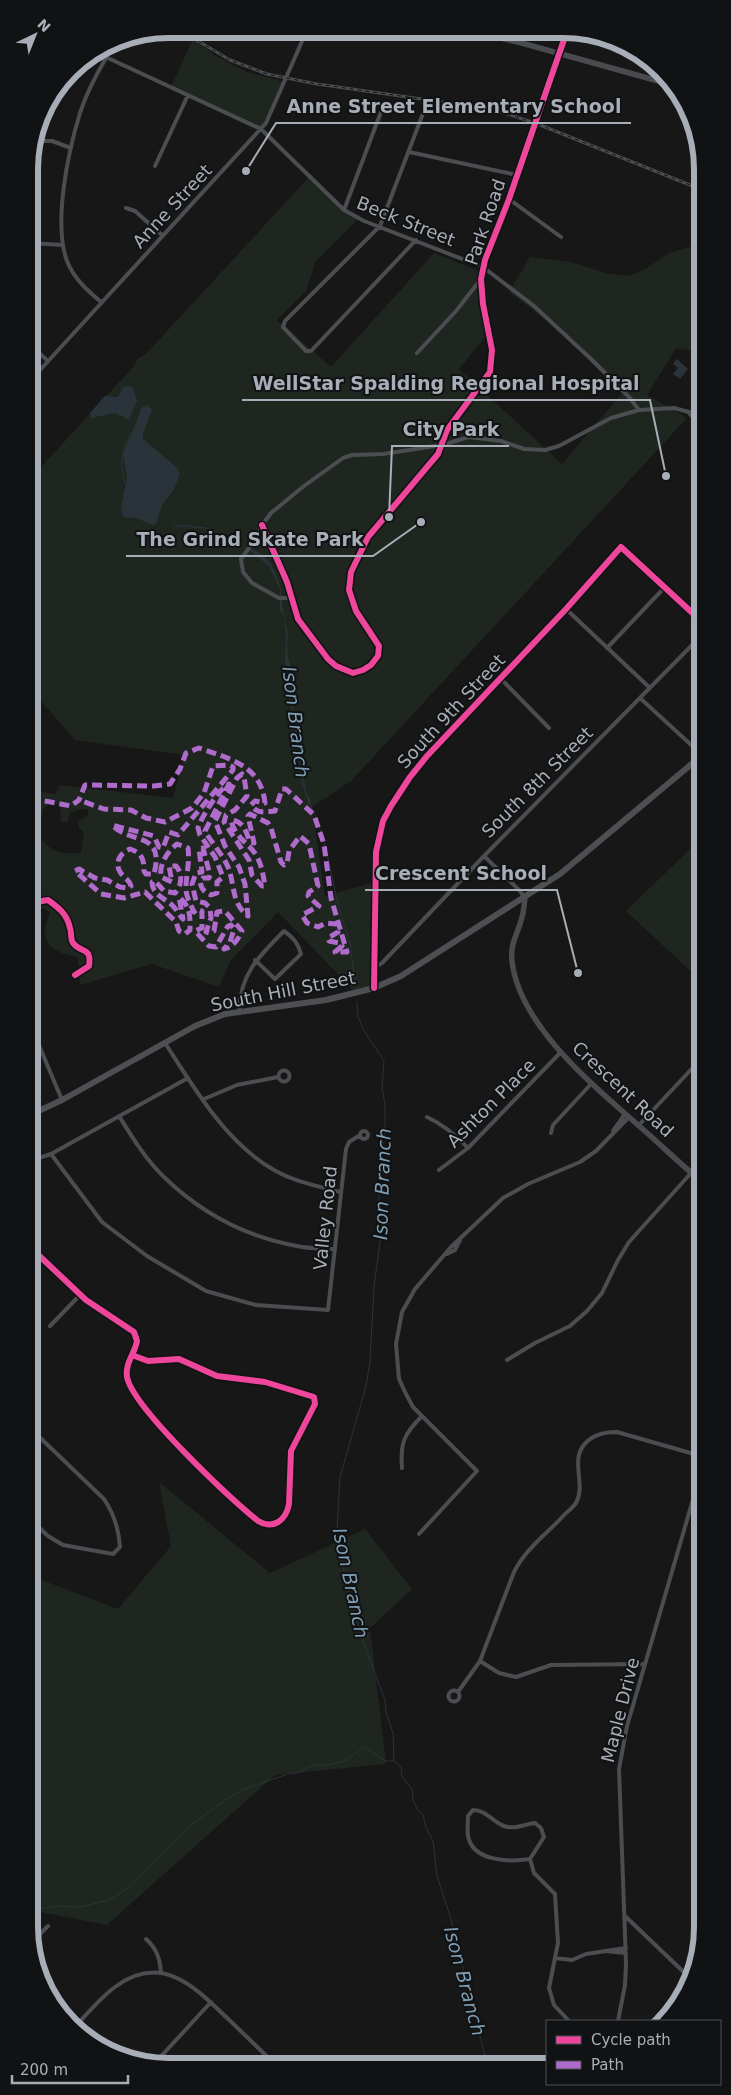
<svg xmlns="http://www.w3.org/2000/svg" width="731" height="2095" font-family="'DejaVu Sans',sans-serif">
<style>
.green{fill:#1f2620}
.water{fill:#2a333a}
.lines{fill:none;stroke-linecap:round;stroke-linejoin:round}
.stream{stroke:#2a333a;stroke-width:1}
.street{stroke:#4b4d50;stroke-width:4}
.secondary{stroke:#4a4b4e;stroke-width:5.5}
.primary{stroke:#4d4f52;stroke-width:6}
.rail-casing{stroke:#4b4d4f;stroke-width:3}
.rail{stroke:#111213;stroke-width:1;stroke-dasharray:4;stroke-linecap:butt}
.quiet{stroke:#b06ccc;stroke-width:5;stroke-dasharray:10 5;stroke-linecap:butt}
.cycleway-casing{stroke:#111213;stroke-width:9}
.cycleway{stroke:#ed469a;stroke-width:6}
.labels{text-anchor:middle;dominant-baseline:central;stroke-width:4;stroke-linejoin:round;paint-order:stroke}
.street-label{font-size:18px;fill:#a8aeb8;stroke:#111213}
.water-label{font-size:19px;font-style:italic;fill:#7f9eb4;stroke:#111213}
.rim{fill:none;stroke:#a8aeb8;stroke-width:6}
.leader{fill:none;stroke:#a8aeb8;stroke-width:2}
.callout-dot{fill:#a8aeb8;stroke:#111213;stroke-width:2}
.callout-label{font-size:19px;text-anchor:middle;font-weight:bold;fill:#a8aeb8;stroke:#111213;stroke-width:4;stroke-linejoin:round;paint-order:stroke}
</style>
<rect width="100%" height="100%" fill="#171717"/>
<path class="green" d="M193,39L216,56L247,72L285,82L262,128L171,87Z
M311,175L338,202L359,218L316,261L306,291L277,320L331,367L434,253L482,272L491,330L459,369L562,464L622,393L556,327L509,292L530,257L571,262L606,273L628,276L644,270L669,253L700,244V352L676,348L647,395L687,418L351,781L312,807L325,896L375,882L371,988L356,993L278,912L231,960L219,987L152,964L80,985L78,957C51,953 36,941 50,913L43,908L30,917V831C54,847 47,855 81,853L84,832L79,828L78,821L88,815V809L78,810L70,813L67,822L61,823L60,805L52,804L44,807L37,834L30,829V790L55,794L60,785L173,798L184,755L75,740L30,689V479L134,366L138,358L145,355Z
M694,809L700,815L701,949L697,977L626,911L690,849Z
M159,1482L270,1573L365,1529L412,1589L370,1628L386,1764L275,1775L107,1925L31,1910V1576L118,1609L171,1546Z"/>
<path class="water" d="M677,359L688,369L680,379L673,374L678,368L673,364Z
M129,386L133,388L137,401L129,420L115,413L91,418L90,413L103,398L105,396L118,397L123,387Z
M147,404L152,410L143,433V439L176,467L180,474L174,489L162,505L156,524L153,525L136,518L123,517L121,507L127,478L123,453L133,431L142,406L146,407Z
M182,524L212,529L233,541L239,547L248,548L260,553L271,564L280,585L283,610L288,633L286,651L290,664L289,675L295,696L292,709L296,719L299,748L303,760L301,776L307,795L311,800L310,803L306,804L308,802L300,777L302,760L296,740L291,707L293,694L285,662L286,633L284,616L280,610V589L269,566L248,549L233,546L219,533L209,529L182,525L174,526Z"/>
<g class="lines">
<path class="stream" d="M125,484C119,460 122,448 135,427
M174,526L206,528
M287,644V658
M289,672L290,680
M291,687L292,700
M293,707L294,715
M299,751L301,764
M302,768L305,789
M309,802L317,819L327,853L337,900L350,943L355,982
M357,1002L358,1016L363,1029L384,1061L382,1087L385,1105V1129L378,1186L381,1235L374,1286L370,1362L366,1386L340,1477L337,1532L345,1576L361,1636L385,1700L386,1712L393,1733L394,1761L401,1767L402,1777L412,1789L413,1800L418,1811L423,1815L426,1828L433,1841L437,1876L450,1916L487,2064
M31,1910L56,1906L81,1907L109,1900L125,1890L192,1824L225,1800L242,1790L288,1774L301,1772L308,1767L316,1765H327L344,1761L365,1747L385,1761H393
M277,2063L306,2060L316,2064
M266,2064L273,2063
M381,2064C396,2056 414,2051 427,2064"/>
<path class="street" d="M95,52L261,129L344,210L364,221L483,267L534,306L591,359L629,397L639,410
M34,141H52L71,148
M409,152L517,175
M155,166L188,95
M509,199L561,237
M126,208L135,211L163,236
M344,210L384,104
M416,240L311,351H306L283,327L285,321L380,226L424,111
M29,243L63,245
M101,302C88,291 74,279 67,261C53,223 68,152 80,113C86,94 96,75 106,58
M29,344L48,361
M417,353L456,311L481,279
M29,382L266,123L307,30
M688,412L700,425
M262,525L287,582L298,619L328,659L336,666L353,673L363,670L371,665L378,656L379,646L356,611L349,590L351,572L368,537L438,454L447,430L490,372L492,350L483,304L481,279L485,260L509,199L567,31
M291,598H279L252,583L243,572L241,559L258,536L262,525L271,513L304,486L343,458L352,455L383,454L442,445L469,437L501,441L524,449L545,450L559,446L611,418L639,410L674,408L700,415
M566,609L650,688
M607,648L665,587
M501,679L549,728
M640,698L700,753
M484,856L519,890L525,898
M373,968L382,963L484,856L700,637
M374,988L376,852L383,821L391,806L410,777L427,756L566,609L621,547L700,620
M239,1011C240,974 259,956 284,931C293,937 298,943 301,954L275,979L255,960
M30,1024L62,1100
M165,1043C195,1089 226,1143 274,1170C295,1182 318,1186 340,1192
M278.5 1076a5.5 5.5 0 1 1 11 0a5.5 5.5 0 1 1-11 0Z
M204,1099L237,1085L278,1077
M119,1116C132,1137 146,1160 164,1177C201,1213 247,1237 297,1246C310,1249 323,1248 335,1249
M427,1117C444,1125 455,1134 468,1148
M639,1125L701,1059
M613,1131L625,1114
M360 1135a4 4 0 1 1 8 0a4 4 0 1 1-8 0Z
M551,1133L553,1125L591,1084
M51,1154L102,1222L147,1256L206,1291L256,1305L328,1310L346,1149L349,1142L360,1135
M30,1161L51,1154L188,1078
M439,1170L468,1148L561,1052
M31,1248L86,1300L134,1332L137,1341C135,1353 125,1363 127,1377C133,1408 231,1499 258,1521C274,1530 286,1520 289,1504L291,1451L315,1404L314,1397L265,1382L217,1376L179,1359L148,1361L132,1355
M447,1254L455,1250L460,1240
M50,1326L80,1295
M507,1360L535,1343L570,1326L587,1311L602,1293L618,1260L629,1242L691,1173
M31,1429L104,1499C114,1514 119,1529 120,1547L113,1554L63,1545L48,1536L31,1520
M402,1468C400,1443 404,1434 422,1416
M419,1534L477,1471L413,1407L406,1394L399,1379L396,1344L402,1312L415,1289L451,1247L503,1198L528,1184L580,1162L596,1151L629,1117
M480,1661L499,1673L516,1677L551,1665L645,1664
M448.5 1696a5.5 5.5 0 1 1 11 0a5.5 5.5 0 1 1-11 0Z
M458,1692L480,1661L514,1572C526,1548 548,1533 565,1514C569,1511 573,1507 576,1503C586,1485 571,1463 583,1446C591,1435 604,1432 617,1432L701,1456
M473,1810C486,1810 493,1822 504,1826C515,1830 524,1824 535,1823L541,1828L544,1837L530,1859C510,1862 473,1862 468,1836C467,1830 468,1822 468,1816Z
M530,1859L534,1873L555,1894L558,1943L549,1988L554,2005L569,2021
M625,1916L692,1980
M146,1939C157,1949 160,1959 161,1973
M31,1943L48,1926
M605,1951L626,1953
M555,1958L572,1960L586,1954L626,1948
M618,2021L625,1985L626,1963L619,1769L627,1726L701,1472
M74,2028C87,2014 100,1998 115,1987C160,1953 193,1985 225,2016C242,2032 258,2048 275,2064
M154,2064L211,2002
M263,2064L268,2057"/>
<path class="secondary" d="M467,31L518,42L669,84
M525,898C524,905 524,911 522,917C518,934 510,942 512,961C519,1025 593,1085 638,1125C659,1143 679,1163 701,1181"/>
<path class="primary" d="M30,1115L62,1100L195,1026L225,1014L326,1000L374,988L401,976L560,874L700,757"/>
<g class="rail-casing">
<path id="rail" d="M178,29L230,60L267,74L317,84L470,106L504,113L535,123L700,189"/>
</g>
<use href="#rail" class="rail"/>
<path class="quiet" d="M30,798L71,806L79,800L85,785L154,786L170,784L180,769L186,753L199,748C230,759 261,765 265,803L255,801L251,805C257,814 265,812 275,811L282,789H286L314,815L324,844L331,898L347,952H335L342,946L339,943L329,941L328,938L338,932L336,924L326,923L318,927L307,923L302,915L319,906L308,896L309,892L318,886L309,844L300,836L289,851L287,864L284,865L281,862L271,828L268,823L250,814L248,816L254,843L250,842C246,832 244,821 231,820C234,835 245,841 254,852C261,861 263,874 265,886H262L252,875L249,860L224,822L226,815L235,810L247,796L244,777L242,774L237,778L215,821L225,846L239,867L245,884L248,916C231,903 235,884 228,867C223,855 211,842 205,831L229,784C220,787 201,818 198,828L200,835L215,857L223,877L217,882V893L211,895C204,892 201,889 200,881L203,878H209L210,875L203,848L199,849L202,872L196,873L192,884L196,901L205,903L210,908L211,918L206,932L209,933L214,931L217,912L225,911L242,931C238,939 234,947 224,949L230,942L234,929L231,925L228,926L216,947L209,946L195,931L202,928V911L197,909L194,912C191,905 186,897 186,889C186,875 190,862 188,848L177,844C167,852 159,864 161,877L172,882L169,866H176C183,874 182,885 175,893L164,891L155,881L152,882C152,895 165,898 173,906C177,910 179,915 183,919L179,897C191,907 190,917 190,930L185,934L179,931L176,922L145,892L124,898L101,894L75,871L79,869L95,878L107,880L120,887L127,888L131,886C129,879 124,878 120,872C114,862 121,852 130,849C142,853 144,859 144,871L146,874H154C165,831 132,845 112,825L154,836L159,847L163,848L169,832L178,835L233,770V767L229,765L213,766L204,793L192,808L165,822L146,818L131,810L104,809L79,800"/>
<g class="cycleway-casing">
<path id="cycleway" d="M262,525L287,582L298,619L328,659L336,666L353,673L363,670L371,665L378,656L379,646L356,611L349,590L351,572L368,537L438,454L447,430L490,372L492,350L483,304L481,279L485,260L509,199L567,31
M30,903L48,900C59,908 67,914 70,928C72,933 70,939 73,943C81,954 92,946 89,966L75,975
M374,988L376,852L383,821L391,806L410,777L427,756L566,609L621,547L700,620
M31,1248L86,1300L134,1332L137,1341C135,1353 125,1363 127,1377C133,1408 231,1499 258,1521C274,1530 286,1520 289,1504L291,1451L315,1404L314,1397L265,1382L217,1376L179,1359L148,1361L132,1355"/>
</g>
<use href="#cycleway" class="cycleway"/>
</g>
<g class="labels">
<g class="street-label">
<text transform="translate(172 206) rotate(-47)">Anne Street</text>
<text transform="translate(406 221) rotate(22)">Beck Street</text>
<text transform="translate(485 222) rotate(-71)">Park Road</text>
<text transform="translate(451 711) rotate(-47)">South 9th Street</text>
<text transform="translate(537 782) rotate(-45)">South 8th Street</text>
<text transform="translate(283 991) rotate(-11)">South Hill Street</text>
<text transform="translate(623 1089) rotate(43)">Crescent Road</text>
<text transform="translate(491 1103) rotate(-45)">Ashton Place</text>
<text transform="translate(325 1218) rotate(-84)">Valley Road</text>
<text transform="translate(620 1710) rotate(-76)">Maple Drive</text>
</g>
<g class="water-label">
<text transform="translate(296 722) rotate(83)">Ison Branch</text>
<text transform="translate(382 1184) rotate(-88)">Ison Branch</text>
<text transform="translate(351 1583) rotate(78)">Ison Branch</text>
<text transform="translate(465 1981) rotate(75)">Ison Branch</text>
</g>
</g>
<path d="M0 0H731V2095H0ZM169 38H563A131 131 0 0 1 694 169V1927A131 131 0 0 1 563 2058H169A131 131 0 0 1 38 1927V169A131 131 0 0 1 169 38Z" fill="#111213" fill-rule="evenodd"/>
<path class="rim" d="M169 38H563A131 131 0 0 1 694 169V1927A131 131 0 0 1 563 2058H169A131 131 0 0 1 38 1927V169A131 131 0 0 1 169 38Z"/>
<path class="leader" d="M246 171L276 123H631M666 476L650 400H242M389 517L392 446H509M421 522L373 556H126M578 973L557 890H365"/>
<g class="callout-dot">
<circle cx="246" cy="171" r="5"/>
<circle cx="666" cy="476" r="5"/>
<circle cx="389" cy="517" r="5"/>
<circle cx="421" cy="522" r="5"/>
<circle cx="578" cy="973" r="5"/>
</g>
<g class="callout-label">
<text x="454" y="113">Anne Street Elementary School</text>
<text x="446" y="390">WellStar Spalding Regional Hospital</text>
<text x="451" y="436">City Park</text>
<text x="250" y="546">The Grind Skate Park</text>
<text x="461" y="880">Crescent School</text>
</g>
<rect x="546" y="2020" width="175" height="65" fill="#111213" stroke="#4d5055"/>
<rect x="556" y="2036" width="25" height="8" fill="#ed469a" stroke="#4d5055"/>
<text x="591" y="2045" font-size="15" fill="#a8aeb8">Cycle path</text>
<rect x="556" y="2061" width="25" height="8" fill="#b06ccc" stroke="#4d5055"/>
<text x="591" y="2070" font-size="15" fill="#a8aeb8">Path</text>
<g transform="translate(35 35) rotate(43)" stroke="#111213" stroke-width="4" paint-order="stroke">
<path d="M0-4L9 19L0 12L-9 19Z" fill="#a8aeb8"/>
<text y="-8" font-size="14" font-weight="bold" text-anchor="middle" fill="#a8aeb8">N</text>
</g>
<path d="M12 2075v8h116v-8" fill="none" stroke="#a8aeb8" stroke-width="2.5"/>
<text x="20" y="2075" font-size="15" fill="#a8aeb8" stroke="#111213" stroke-width="4" paint-order="stroke">200 m</text>
</svg>
